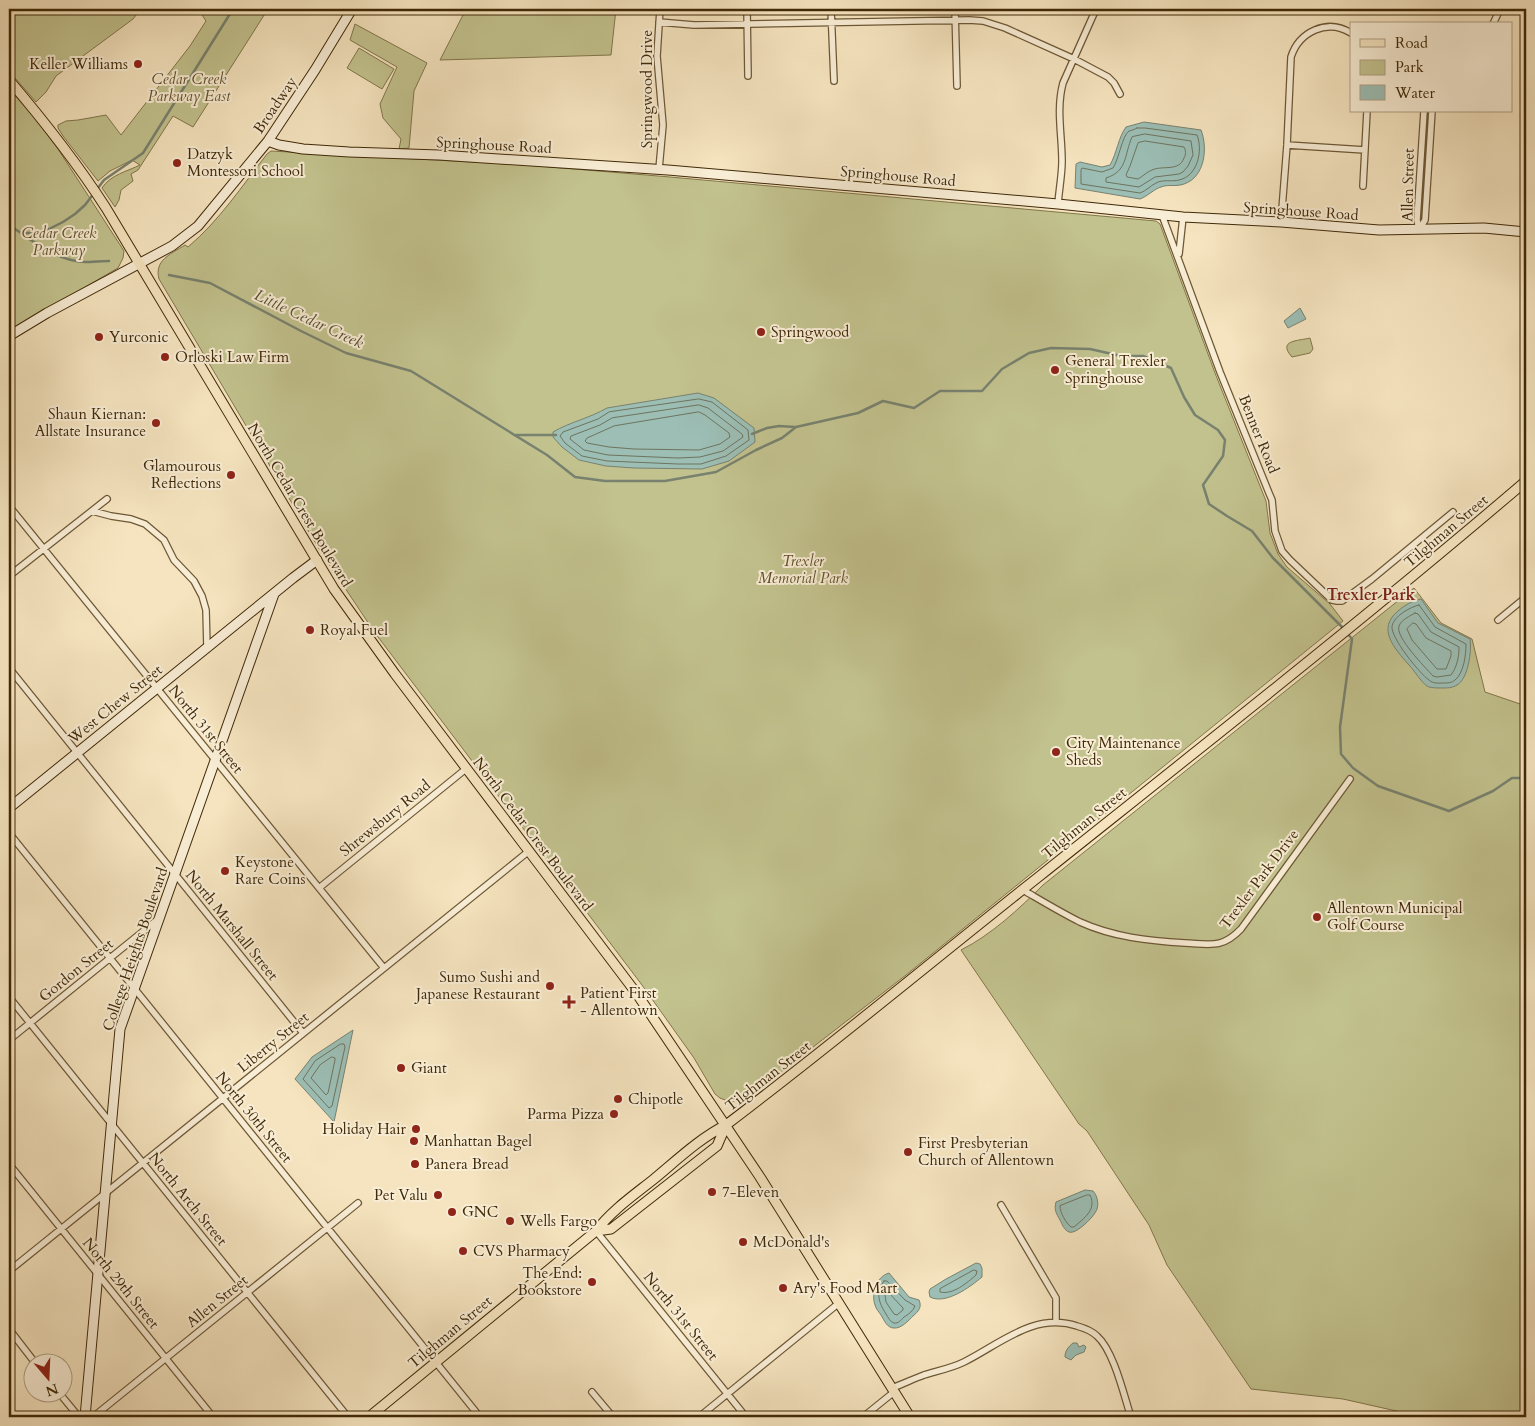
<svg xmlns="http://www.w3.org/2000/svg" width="1535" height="1426" font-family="Cardo,serif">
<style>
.green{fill:#c2c28e;stroke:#82764a}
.water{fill:#9cbeb5;stroke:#78826f}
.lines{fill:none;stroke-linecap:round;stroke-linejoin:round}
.shore{stroke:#6e745e;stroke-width:1}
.stream{stroke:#78826f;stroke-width:2.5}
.street-casing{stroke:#6e5835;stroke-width:8}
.secondary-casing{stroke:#412907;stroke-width:11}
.primary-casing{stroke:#412907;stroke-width:11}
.street{stroke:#f8edd5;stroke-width:5.5}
.secondary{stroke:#f8edd5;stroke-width:9}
.primary{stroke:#f5e4bf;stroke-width:9}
.poi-dot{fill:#8f2418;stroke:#f8edd5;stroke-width:2}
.labels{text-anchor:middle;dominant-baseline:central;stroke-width:4;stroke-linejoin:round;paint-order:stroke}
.poi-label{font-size:15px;fill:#412907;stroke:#f8edd5;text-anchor:start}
.park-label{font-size:15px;font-style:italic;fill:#614f29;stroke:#f8edd5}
.street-label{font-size:15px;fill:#412907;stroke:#f8edd5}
.water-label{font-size:16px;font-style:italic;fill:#584e32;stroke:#f8edd5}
.neighbourhood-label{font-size:16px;font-weight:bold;fill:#7a1f14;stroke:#f8edd5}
</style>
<rect width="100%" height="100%" fill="#f5e4bf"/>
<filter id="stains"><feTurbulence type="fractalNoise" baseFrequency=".004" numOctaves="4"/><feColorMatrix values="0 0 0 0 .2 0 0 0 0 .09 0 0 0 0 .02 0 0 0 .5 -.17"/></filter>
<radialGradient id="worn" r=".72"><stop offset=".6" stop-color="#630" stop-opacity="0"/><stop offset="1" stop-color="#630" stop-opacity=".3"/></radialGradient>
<path class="green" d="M9,9H141L133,19L56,76L46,92L36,102L9,71Z
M198,9H268L193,127L173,116L138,170L131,174L133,181L121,190L119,200L115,207L102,188C110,175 128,171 140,165L132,160L110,171L98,181L63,136L58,128V125L66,121L78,120L106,115L121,135L190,46L206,21Z
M459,9H616L611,55L440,60L463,15L458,10Z
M355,24L427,63L414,91L409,148L399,149L401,139L383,118L380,104L397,67L350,40Z
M359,48L394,69L382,89L347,68Z
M9,89L34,117L58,149L124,251L123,258L118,268L9,331Z
M271,151L526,165L670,177L1156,221L1160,224L1215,373L1266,501L1270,533L1278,554L1287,567L1330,604L1343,621L906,975L746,1099L741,1101L730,1102L720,1098L715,1094L694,1058L642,985L375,633L321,552L159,279C154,260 171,254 185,245L188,247C219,221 242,186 267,154Z
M1310,338L1313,349L1310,353L1292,357C1277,340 1298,341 1310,338Z
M1414,588L1441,623L1472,639L1485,692L1526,706V1417H1423L1343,1399L1251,1389L1167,1265L1149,1225L1087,1131L1079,1124L961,950C991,935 1019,909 1043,885Z"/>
<path class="water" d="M1144,122L1201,130C1208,148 1205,177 1184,184C1176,187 1168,184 1161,187C1154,189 1148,196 1140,199L1075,188L1076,164L1080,162L1102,167L1110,165C1117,153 1118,138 1126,127Z
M1300,308L1306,319L1288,328L1284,321Z
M698,393L714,398L754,428L755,442L729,461L702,469L634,468L606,466L579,460L562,447L553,437V432C570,422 590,418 607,408Z
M1421,599L1438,623L1470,639C1472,651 1468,679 1457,685C1452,688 1447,688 1442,688C1437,688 1430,688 1427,686C1421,682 1414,670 1409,665C1395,649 1376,629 1398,611C1405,605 1412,601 1421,599Z
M353,1030L334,1122L295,1079L312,1057Z
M1085,1190L1093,1191C1097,1195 1099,1203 1097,1209C1095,1216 1076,1235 1069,1232C1064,1230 1062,1224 1060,1220C1056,1213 1054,1210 1056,1202Z
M976,1263L980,1264L982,1268V1277C970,1287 946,1305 930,1297L929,1292L930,1289L946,1279Z
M889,1273L909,1297L919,1300C922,1307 919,1311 913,1316C909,1320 901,1329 894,1328C887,1328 884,1320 881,1315C879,1312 876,1309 875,1305C871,1293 876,1277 889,1273Z
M1073,1343H1077L1079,1347L1084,1345L1086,1347L1084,1352L1076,1355L1071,1360L1065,1357C1065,1351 1068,1347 1073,1343Z"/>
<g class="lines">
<path class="shore" d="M1137,128H1145L1197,135C1203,150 1198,176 1179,180C1172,182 1163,179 1156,183C1150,186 1146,191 1140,193L1081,184V170L1082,168L1102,172L1113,168C1119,159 1122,136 1129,131C1130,131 1136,129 1137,128Z
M1145,134L1191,141L1193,155L1188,166L1183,172L1179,174L1155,177L1139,187L1106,182V178C1128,171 1124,155 1132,137Z
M1145,141L1184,147C1186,151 1186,154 1184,158C1179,172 1163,165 1152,170C1147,172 1143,176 1138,179L1127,177L1126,175L1130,166L1138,143Z
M699,399L712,402L748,430L749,440L726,456L701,464H678L607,461L582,456L565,443L560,436L563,432L598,419L609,412Z
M699,405L708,408L742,434L743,437L723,451L700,457L678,458L608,455L584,450L570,439L571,436L600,425L612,418Z
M699,412L705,415L729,433L730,437L720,444L699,450L634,449L609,447L587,443L585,441L587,438L614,426Z
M1419,605L1435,627L1466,644C1466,654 1464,673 1455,680C1452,683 1447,683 1444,683C1439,683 1433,684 1429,680C1420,674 1390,637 1392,626C1394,616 1410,607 1419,605Z
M1415,613L1418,614L1431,632L1459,647C1459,657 1457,667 1451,675L1437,677L1433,676C1425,667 1395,637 1399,626C1401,620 1410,616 1415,613Z
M1413,623L1416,624L1426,638L1451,651V656L1446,669H1437L1412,640L1407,629Z
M341,1044H344L345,1047L332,1106L329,1108L303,1079L315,1061Z
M332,1057L335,1058V1060L328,1093L326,1095L311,1078L320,1065Z
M1087,1195H1090C1097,1210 1084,1218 1074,1227H1071C1066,1223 1060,1213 1060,1206Z
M974,1270L977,1271L976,1275C967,1283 953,1295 940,1292V1289Z
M884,1281H887L905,1300L915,1306C913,1311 909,1314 904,1317C901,1320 898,1324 894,1323C890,1322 888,1317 886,1314C879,1303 875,1293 884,1281Z
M887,1292L889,1293L903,1308V1310L897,1315L894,1314L886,1302L885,1295Z"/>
<path class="stream" d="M9,225L21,233H32L47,230L63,222L75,214L85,205L104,180L143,153L233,9
M21,233C40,247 61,261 85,262C93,262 101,261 109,261
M169,275L210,283L301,331L346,353L411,371L547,455L575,477L605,481H665L716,472L756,450L782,438L796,427L858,413L883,401L914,408L940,391H982L1002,369L1029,353L1051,348L1090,349L1121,356H1143L1171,368L1184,397L1195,415L1218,430L1225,440L1223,456L1203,485L1209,504L1227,516L1252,531L1273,558L1344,629
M752,434L767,428L779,426L795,427
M514,435H556
M1347,633L1352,639L1340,727L1341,754L1353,768L1378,786L1449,811L1493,791L1512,778H1526"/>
<g class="street-casing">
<path id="street" d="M747,9L748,76
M831,9L834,81
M955,9L957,86
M659,22L694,25L969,20L983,21L1005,28L1074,59L1108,77L1114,83L1120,94
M1493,24L1500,9
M1287,145L1365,150
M659,169L663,125L657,56L660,9
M1363,186L1367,111
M1058,204C1059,190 1062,175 1062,161C1062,135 1056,109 1063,83L1096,9
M1162,215L1220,372L1269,493L1272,500L1275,531L1282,551L1290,560L1332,600L1337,601H1342L1372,579L1453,512
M1281,222L1287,145L1291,57C1299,32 1327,18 1351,33
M1419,230L1425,220L1432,111
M1419,230L1417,220L1424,111
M1179,254L1183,217
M9,506L384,968
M92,511L111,516L131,519L145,524L164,540L174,560L194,581L202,596L206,610L207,648
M9,576L107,499
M1498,620L1526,597
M9,668L303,1033
M9,833L480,1417
M319,888L467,768
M1023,890C1042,901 1060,912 1080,922C1113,937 1149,941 1185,943C1210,944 1222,949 1241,929L1350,779
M9,997L348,1417
M9,1040L157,920
M9,1164L213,1417
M1001,1205L1056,1298V1321
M596,1231L746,1417
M9,1271L529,851
M9,1329L36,1364
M892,1388C903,1384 913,1379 924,1375C937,1371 952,1368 964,1362C1000,1344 1034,1312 1077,1326C1084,1328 1092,1331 1097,1336C1114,1351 1124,1396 1131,1417
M592,1392L613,1417
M60,1394L79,1417
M93,1417L358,1203
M699,1417L839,1303
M863,1417L894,1392"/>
</g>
<g class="secondary-casing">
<path id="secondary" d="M268,141L279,145L303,149L349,152L439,155L668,170L1058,204L1183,217L1281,222L1379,230L1484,228L1526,232
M9,336L47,313L172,246L198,226L268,141L315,70L352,9
M9,808L293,578L317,560
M85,1417L120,1029L274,594"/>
</g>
<g class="primary-casing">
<path id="primary" d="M9,80C44,121 77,163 106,208L334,589L395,674L637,994L760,1177L910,1417
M596,1231L611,1229L717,1146L726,1125
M369,1417L596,1231C612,1210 634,1195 654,1179C677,1160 700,1138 726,1125C833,1044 936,958 1041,875C1204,745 1368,616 1526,481"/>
</g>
<use href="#street" class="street"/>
<use href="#secondary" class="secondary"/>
<use href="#primary" class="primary"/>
</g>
<g class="poi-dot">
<circle cx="138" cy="64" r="5"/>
<circle cx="177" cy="163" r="5"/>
<circle cx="761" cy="332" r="5"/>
<circle cx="99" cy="337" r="5"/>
<circle cx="165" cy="357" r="5"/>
<circle cx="1055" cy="370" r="5"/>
<circle cx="156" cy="423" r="5"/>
<circle cx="231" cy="475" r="5"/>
<circle cx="310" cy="630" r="5"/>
<circle cx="1056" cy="752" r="5"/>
<circle cx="225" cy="871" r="5"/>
<circle cx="1317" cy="917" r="5"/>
<circle cx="550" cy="986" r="5"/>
<path d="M566.5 994.5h5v5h5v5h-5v5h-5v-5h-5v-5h5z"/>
<circle cx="401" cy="1068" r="5"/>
<circle cx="618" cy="1099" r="5"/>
<circle cx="614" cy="1114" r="5"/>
<circle cx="416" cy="1129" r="5"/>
<circle cx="414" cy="1141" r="5"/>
<circle cx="908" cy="1152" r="5"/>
<circle cx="415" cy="1164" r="5"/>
<circle cx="712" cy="1192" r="5"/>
<circle cx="438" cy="1195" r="5"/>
<circle cx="452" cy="1212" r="5"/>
<circle cx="510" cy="1221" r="5"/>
<circle cx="743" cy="1242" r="5"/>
<circle cx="463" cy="1251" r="5"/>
<circle cx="592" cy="1282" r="5"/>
<circle cx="783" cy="1288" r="5"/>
</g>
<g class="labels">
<g class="poi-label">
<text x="128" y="64" text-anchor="end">Keller Williams</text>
<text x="187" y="154">Datzyk<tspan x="187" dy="17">Montessori School</tspan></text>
<text x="771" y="332">Springwood</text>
<text x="109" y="337">Yurconic</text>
<text x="175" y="357">Orloski Law Firm</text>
<text x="1065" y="361">General Trexler<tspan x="1065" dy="17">Springhouse</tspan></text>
<text x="146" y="414" text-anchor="end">Shaun Kiernan:<tspan x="146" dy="17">Allstate Insurance</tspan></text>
<text x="221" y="466" text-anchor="end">Glamourous<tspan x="221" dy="17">Reflections</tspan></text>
<text x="320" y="630">Royal Fuel</text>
<text x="1066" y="743">City Maintenance<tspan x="1066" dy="17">Sheds</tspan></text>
<text x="235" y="862">Keystone<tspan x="235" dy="17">Rare Coins</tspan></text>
<text x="1327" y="908">Allentown Municipal<tspan x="1327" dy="17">Golf Course</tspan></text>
<text x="540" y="977" text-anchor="end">Sumo Sushi and<tspan x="540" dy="17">Japanese Restaurant</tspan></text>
<text x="580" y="993">Patient First<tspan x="580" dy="17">- Allentown</tspan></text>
<text x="411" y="1068">Giant</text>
<text x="628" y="1099">Chipotle</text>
<text x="604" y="1114" text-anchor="end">Parma Pizza</text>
<text x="406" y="1129" text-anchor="end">Holiday Hair</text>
<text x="424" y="1141">Manhattan Bagel</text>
<text x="918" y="1143">First Presbyterian<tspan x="918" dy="17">Church of Allentown</tspan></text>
<text x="425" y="1164">Panera Bread</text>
<text x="722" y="1192">7-Eleven</text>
<text x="428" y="1195" text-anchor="end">Pet Valu</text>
<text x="462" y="1212">GNC</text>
<text x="520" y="1221">Wells Fargo</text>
<text x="753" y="1242">McDonald's</text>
<text x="473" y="1251">CVS Pharmacy</text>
<text x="582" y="1273" text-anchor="end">The End:<tspan x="582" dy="17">Bookstore</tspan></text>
<text x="793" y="1288">Ary's Food Mart</text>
</g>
<g class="park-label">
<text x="189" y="79">Cedar Creek<tspan x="189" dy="17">Parkway East</tspan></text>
<text x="59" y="233">Cedar Creek<tspan x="59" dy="17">Parkway</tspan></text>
<text x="803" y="561">Trexler<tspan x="803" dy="17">Memorial Park</tspan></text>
</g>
<g class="street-label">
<text transform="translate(647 89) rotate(-90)">Springwood Drive</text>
<text transform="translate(275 105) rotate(-56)">Broadway</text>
<text transform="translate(494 145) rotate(3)">Springhouse Road</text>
<text transform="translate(898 176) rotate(5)">Springhouse Road</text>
<text transform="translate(1408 185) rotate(-89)">Allen Street</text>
<text transform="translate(1301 211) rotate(4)">Springhouse Road</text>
<text transform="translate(1259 434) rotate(68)">Benner Road</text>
<text transform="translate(300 505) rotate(59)">North Cedar Crest Boulevard</text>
<text transform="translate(1446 531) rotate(-40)">Tilghman Street</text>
<text transform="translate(115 704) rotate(-39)">West Chew Street</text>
<text transform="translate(206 729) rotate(51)">North 31st Street</text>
<text transform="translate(385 818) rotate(-39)">Shrewsbury Road</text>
<text transform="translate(1084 823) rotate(-39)">Tilghman Street</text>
<text transform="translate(533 834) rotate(53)">North Cedar Crest Boulevard</text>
<text transform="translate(1259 879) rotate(-53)">Trexler Park Drive</text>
<text transform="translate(232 925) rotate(51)">North Marshall Street</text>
<text transform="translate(135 949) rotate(-71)">College Heights Boulevard</text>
<text transform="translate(76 970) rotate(-39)">Gordon Street</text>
<text transform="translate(273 1042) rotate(-39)">Liberty Street</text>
<text transform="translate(768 1076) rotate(-38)">Tilghman Street</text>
<text transform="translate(254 1117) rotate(51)">North 30th Street</text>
<text transform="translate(188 1199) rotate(51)">North Arch Street</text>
<text transform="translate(121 1283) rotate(51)">North 29th Street</text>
<text transform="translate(217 1301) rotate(-39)">Allen Street</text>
<text transform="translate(681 1316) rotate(51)">North 31st Street</text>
<text transform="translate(450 1332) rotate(-40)">Tilghman Street</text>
</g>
<g class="water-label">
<text transform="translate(309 319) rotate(25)">Little Cedar Creek</text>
</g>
<g class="neighbourhood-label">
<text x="1371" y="595">Trexler Park</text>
</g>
</g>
<rect width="1535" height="1426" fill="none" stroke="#f5e4bf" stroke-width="30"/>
<rect x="10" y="10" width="1515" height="1406" fill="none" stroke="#412907" stroke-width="2.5"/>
<rect x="15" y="15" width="1505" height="1396" fill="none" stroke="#412907"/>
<rect x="1350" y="22" width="162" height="90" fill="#f8edd5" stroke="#af9f83"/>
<rect x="1360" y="39" width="25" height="8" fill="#f5e4bf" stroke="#af9f83"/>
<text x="1395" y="48" font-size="15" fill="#412907">Road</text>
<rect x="1360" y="60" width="25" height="15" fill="#c2c28e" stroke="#af9f83"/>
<text x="1395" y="72" font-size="15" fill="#412907">Park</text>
<rect x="1360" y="85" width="25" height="15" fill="#9cbeb5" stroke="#af9f83"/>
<text x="1395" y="98" font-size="15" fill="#412907">Water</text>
<g transform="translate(48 1378) rotate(161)"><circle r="24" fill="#f8edd5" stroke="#af9f83"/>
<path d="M0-4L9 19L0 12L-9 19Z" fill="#8f2418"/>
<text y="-8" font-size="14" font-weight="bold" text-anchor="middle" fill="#412907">N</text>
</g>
<rect width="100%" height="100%" filter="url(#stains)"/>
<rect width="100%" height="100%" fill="url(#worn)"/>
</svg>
